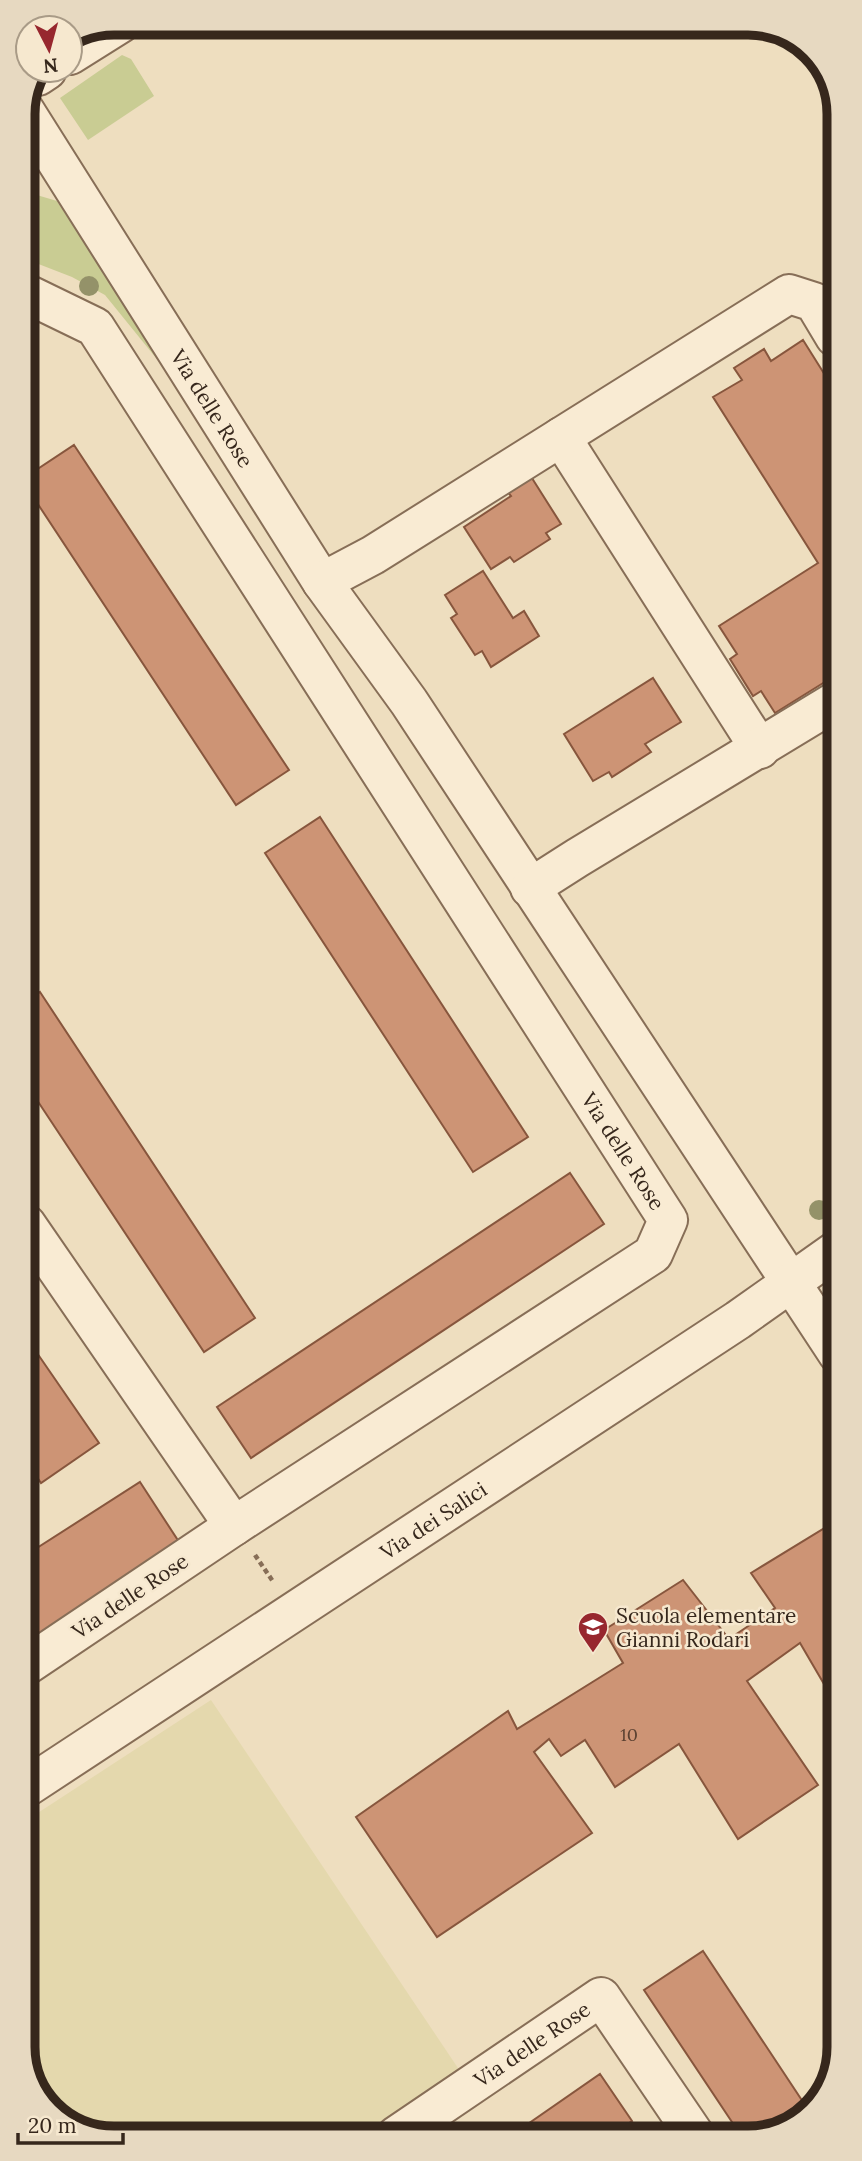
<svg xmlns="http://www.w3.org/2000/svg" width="862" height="2161" font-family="Lora,serif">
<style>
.farmland{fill:#e4d8ad}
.green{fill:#c9cc93}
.building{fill:#cd9475;stroke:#87563d;stroke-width:2}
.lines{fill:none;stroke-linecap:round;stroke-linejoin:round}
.minor-casing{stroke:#876e57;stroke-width:42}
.path{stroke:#876e57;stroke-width:4.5;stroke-dasharray:5 3.5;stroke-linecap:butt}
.minor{stroke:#f9ebd3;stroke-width:38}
.tree{fill:#949269}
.labels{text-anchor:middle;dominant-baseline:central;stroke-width:5;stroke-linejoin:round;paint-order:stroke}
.number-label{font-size:18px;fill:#5c4232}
.street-label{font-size:21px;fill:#36271c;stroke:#f6e8cf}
.poi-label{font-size:21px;fill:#36271c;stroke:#f6e8cf;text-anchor:start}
.rim{fill:none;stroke:#36271c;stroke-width:9}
</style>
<rect width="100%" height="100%" fill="#eedebf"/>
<path class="farmland" d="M211,1700L464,2077L375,2136L108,2138L58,2119L27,2076V1820Z"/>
<path class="green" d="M122,55L131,59L154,96L88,140L60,98Z
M23,183L30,193L57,201L173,379L105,295L72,277L23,258Z"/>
<path class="building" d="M803,340L835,391L836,675L775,713L761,691L753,696L730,659L737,654L719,626L818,563L713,397L742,380L734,368L764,349L771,361Z
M74,445L289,770L236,805L24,483V478Z
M530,475L561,524L546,533L550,539L514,562L510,557L491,569L464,527L511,496L506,490Z
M483,571L513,618L524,611L539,636L491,667L482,651L475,655L451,618L457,614L445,595Z
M653,678L681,722L645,744L651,752L612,777L609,772L593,781L564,734Z
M320,817L528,1137L473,1172L265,853Z
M40,992L255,1318L204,1352L25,1082V1002Z
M570,1173L604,1224L251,1458L217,1407Z
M26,1337L99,1443L41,1483L26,1461Z
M140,1482L181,1545L26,1644V1555Z
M836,1521L838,1524V1708L800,1643L747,1681L818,1785L738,1839L679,1744L615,1787L585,1740L561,1756L549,1739L534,1752L592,1833L437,1937L356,1817L508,1711L517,1729L623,1663L604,1630L683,1580L729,1639L775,1608L751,1573Z
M703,1951L809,2111L777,2134H740L644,1990Z
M600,2074L632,2121L612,2135H512Z"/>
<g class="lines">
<g class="minor-casing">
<g id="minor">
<path d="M70,55L121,23"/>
<path d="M38,76L47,70"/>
<path id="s1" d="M23,108L322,582L409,702L838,1354"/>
<path id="s2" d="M23,292L95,327L668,1220L653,1254L234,1526L27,1665"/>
<path d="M561,437L760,749"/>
<path d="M322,582L373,555L789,294L814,302L835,337"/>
<path d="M530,888L577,858L836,701"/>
<path d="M26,1224L234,1526"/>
<path id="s3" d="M27,1787L738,1320L837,1250"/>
<path id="s4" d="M396,2136L601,1997L694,2134"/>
</g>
</g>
<path class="path" d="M255,1555L274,1583"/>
<use href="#minor" class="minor"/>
</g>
<g class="tree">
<circle cx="89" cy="286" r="10"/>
<circle cx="819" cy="1210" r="10"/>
</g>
<defs>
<g id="school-pin" transform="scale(1.575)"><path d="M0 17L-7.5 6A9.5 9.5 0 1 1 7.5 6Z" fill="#97272e" stroke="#f6e8cf"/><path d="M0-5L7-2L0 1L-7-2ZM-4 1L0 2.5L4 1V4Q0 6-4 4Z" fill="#fff"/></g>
</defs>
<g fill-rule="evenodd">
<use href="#school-pin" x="593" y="1627"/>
</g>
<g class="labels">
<g class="number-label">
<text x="629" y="1734">10</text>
</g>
<g class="street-label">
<text stroke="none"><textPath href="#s1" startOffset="355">Via delle Rose</textPath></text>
<text stroke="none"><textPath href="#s2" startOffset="1059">Via delle Rose</textPath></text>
<text stroke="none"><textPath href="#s3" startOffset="486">Via dei Salici</textPath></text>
<text transform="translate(130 1596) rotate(-34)">Via delle Rose</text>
<text stroke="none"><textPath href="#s4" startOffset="164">Via delle Rose</textPath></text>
</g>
<g class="poi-label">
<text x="616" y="1615">Scuola elementare<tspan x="616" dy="24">Gianni Rodari</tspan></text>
</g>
</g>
<path d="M0 0H862V2161H0ZM114 35H748A79 79 0 0 1 827 114V2047A79 79 0 0 1 748 2126H114A79 79 0 0 1 35 2047V114A79 79 0 0 1 114 35Z" fill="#e7d9c1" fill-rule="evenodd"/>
<path class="rim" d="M114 35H748A79 79 0 0 1 827 114V2047A79 79 0 0 1 748 2126H114A79 79 0 0 1 35 2047V114A79 79 0 0 1 114 35Z"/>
<g transform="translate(49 49) rotate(174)"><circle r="33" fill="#f6e8cf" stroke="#a99b87" stroke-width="2"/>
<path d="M0-5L12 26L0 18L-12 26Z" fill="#97272e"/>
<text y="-10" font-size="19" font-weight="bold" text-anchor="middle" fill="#36271c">N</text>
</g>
<path d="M18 2133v10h105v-10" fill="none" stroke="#36271c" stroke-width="3.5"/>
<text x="28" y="2133" font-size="21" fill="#36271c" stroke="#f6e8cf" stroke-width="5" paint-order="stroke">20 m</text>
</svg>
